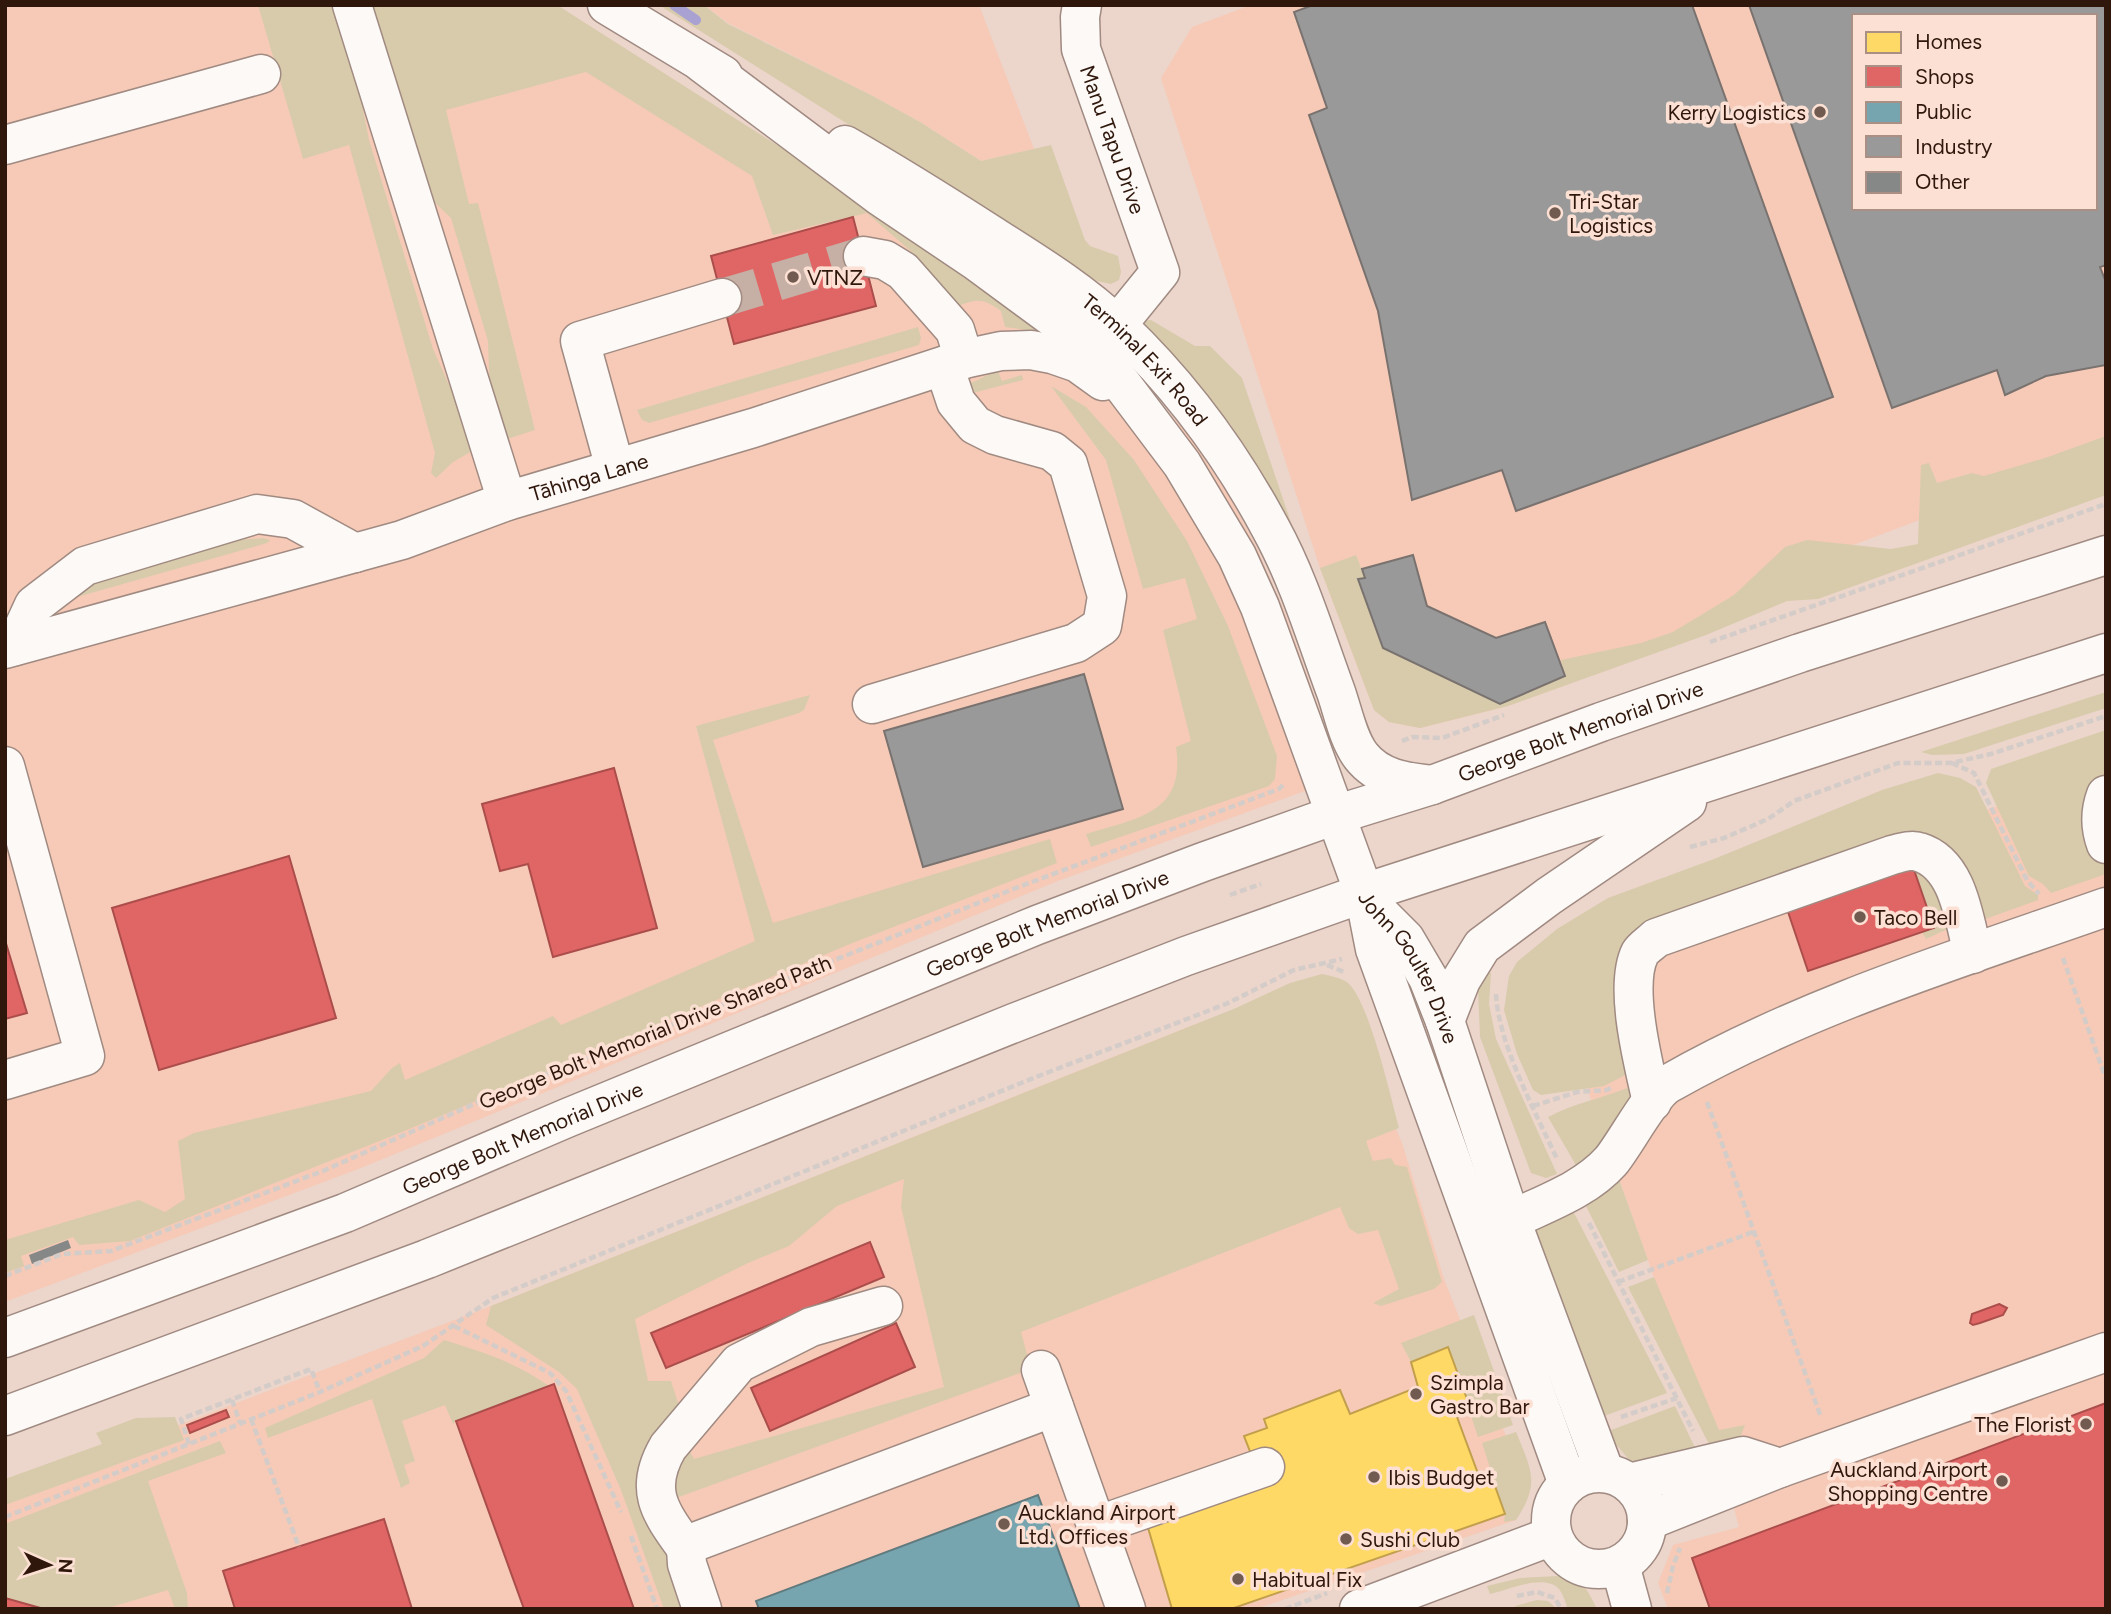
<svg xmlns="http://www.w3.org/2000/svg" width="2111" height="1614" font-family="Figtree,sans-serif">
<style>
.built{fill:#f6cab7;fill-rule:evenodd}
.green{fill:#d8cbab}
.homes{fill:#ffd966;stroke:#c19f4b;stroke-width:2}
.shops{fill:#e06666;stroke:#ab4e4b;stroke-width:2}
.public{fill:#76a5af;stroke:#617a7e;stroke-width:2}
.industry{fill:#999;stroke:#79726f;stroke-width:2;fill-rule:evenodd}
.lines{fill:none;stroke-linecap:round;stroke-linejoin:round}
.stream{stroke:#aaa1d3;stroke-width:10}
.building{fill:#868887}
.minor-tunnel{stroke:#c6afa5;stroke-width:38;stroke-dasharray:38 19;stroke-linecap:butt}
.minor-casing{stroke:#a08a81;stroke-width:41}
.major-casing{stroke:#a08a81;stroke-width:41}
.path{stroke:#d3ccc8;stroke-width:4.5;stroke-dasharray:7 3.5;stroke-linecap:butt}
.minor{stroke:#fcf9f7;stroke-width:38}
.major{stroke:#fcf9f7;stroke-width:38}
.poi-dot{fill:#715a4f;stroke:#fce0d4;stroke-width:2.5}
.labels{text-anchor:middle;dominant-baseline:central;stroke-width:7;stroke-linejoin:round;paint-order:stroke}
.poi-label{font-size:21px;fill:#2f170c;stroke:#fce0d4;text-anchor:start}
.street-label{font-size:21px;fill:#2f170c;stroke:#fce0d4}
</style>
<rect width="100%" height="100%" fill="#ecd5cb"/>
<path class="built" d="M5,5H521L1013,278L1144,383L1189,436L1228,494L1256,546L1284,610L1343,777L1058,881L361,1168L5,1302Z
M704,5H979L1034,149L981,161L920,122L871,95L728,23Z
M1251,5H2106V450L1808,562L1627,663L1508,706L1420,728L1389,722L1374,710L1320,568L1161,78L1192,27ZM1854,16H2095V208H1854Z
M2106,768V1609H1668L1658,1583L1673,1545L1739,1527L1717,1445L1658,1289L1583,1077L1628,935Z
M1193,1025L1380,1091L1402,1143L1444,1279L1529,1494L1516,1520L1256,1609H5V1491L491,1306Z"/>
<path class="green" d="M258,5H339L352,52L369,140L433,349L458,405L472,451L453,462L436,478L431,473L435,453L349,145L303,159Z
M370,5H557L871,205L1040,322L1036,331L1005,327L1001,311C978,294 974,302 948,309L931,287L914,254L867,213L773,235L752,176L586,72L446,110L469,204L478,203L535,430L498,442L491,428L488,341L451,218L431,199Z
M659,5H704L728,24L871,95L920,122L981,161L1051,145L1085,240L1090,246L1118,256L1121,272L1119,280L1111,284L1097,281Z
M1151,320L1195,346H1210L1242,378L1303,558L1231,425L1147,329L1143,321Z
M918,327L921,338L919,345L649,423L642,420L637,410Z
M998,371L1002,381L1022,375L1023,380L965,395L967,384C979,381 986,374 998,371Z
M1051,386L1086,407L1134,460L1187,541L1228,626L1277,756L1275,779L1269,786L1091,847L1086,834C1136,818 1186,814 1176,747L1191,741L1163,630L1197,619L1185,578L1143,589L1106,460Z
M2106,436V495L1818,599L1787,601L1706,635L1508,706L1420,728L1389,722L1374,710L1320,568L1356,555L1365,578L1358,579L1360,585L1383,648L1500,704L1565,676L1561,660L1641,643L1673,632L1734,595L1785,547L1807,540L1891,549L1918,544L1921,465L1929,463L1937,483L1972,473L1984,476L2045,458Z
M263,538L270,540L267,543L63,601L90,582L236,540Z
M2106,692V708L1964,754L1932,755L1921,752Z
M810,695L804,710L799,713L713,740L773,923L1050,839L1057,863L850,944L402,1132L130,1241L79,1245L73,1237L21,1256L24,1266L5,1273V1240L139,1200L165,1212L185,1199L178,1141L194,1133L371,1091L392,1068L400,1063L405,1080L553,1016L561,1025L755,941L696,726Z
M2106,730V774L2095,788L2092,811L2106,874L2051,893L2043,884L2029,876L1986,783L1991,769Z
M1938,773L1960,778L1976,787L2025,886L2038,895V900L1980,921L1958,861L1643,936L1635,1070L1604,1086L1541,1095L1533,1090L1517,1054L1504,1010L1509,976L1517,962L1557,929L1608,898L1714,859L1882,790Z
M1912,864L1927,871L1956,925L1926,939L1922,932L1933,928Z
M1485,972L1491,973L1489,1004L1496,1039L1557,1174L1546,1178L1531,1173L1480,1037L1478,989Z
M1322,974C1331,976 1342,978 1348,983C1369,1001 1391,1098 1399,1128L1366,1141L1373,1161L1391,1158L1395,1165L1407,1167L1442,1282L1434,1289L1381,1306L1373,1303L1399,1289L1378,1230L1358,1234L1349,1228L1340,1207L1021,1332L1031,1369L668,1501L680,1465L689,1450L694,1459L944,1387L901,1207L904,1179L837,1206L789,1246L748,1263L635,1319L648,1381H671L680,1409L648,1451L683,1609H664L621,1490L577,1389L559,1372L486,1325L491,1306L1236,1008L1290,983Z
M1630,1087L1636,1094L1591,1160L1577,1167L1548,1117C1574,1103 1603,1098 1630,1087Z
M1616,1171L1648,1260L1619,1272L1584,1202Z
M1571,1207L1667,1393L1604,1416L1533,1229Z
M1654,1277L1719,1430L1745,1425L1740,1438L1710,1446L1628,1287Z
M1474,1315L1513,1425L1478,1437L1448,1348L1411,1362L1401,1343Z
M444,1340C483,1352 515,1362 549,1386L456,1421L453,1424L445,1405L402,1421L415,1461L404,1465L410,1483L401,1488L372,1399L268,1438L265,1428L424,1358Z
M1675,1406L1698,1454L1661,1460L1630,1461L1606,1432Z
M175,1417L184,1440L5,1505V1479L102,1444L96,1433L136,1418Z
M1516,1432C1531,1469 1541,1483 1516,1520L1504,1522L1505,1514L1482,1443Z
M220,1441L226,1453L148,1481L187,1593L188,1609H175L168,1590L105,1609H44L5,1598V1524Z
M1559,1576C1584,1580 1586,1587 1597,1609H1568C1565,1602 1563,1593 1558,1588C1542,1574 1508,1590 1490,1594L1487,1586L1520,1578Z
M1537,1600L1548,1601L1557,1609H1516L1515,1606Z"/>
<path class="homes" d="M1448,1347L1471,1410L1457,1417L1480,1479L1491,1475L1505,1514L1231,1609H1172L1146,1521L1253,1459L1244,1436L1267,1428L1264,1419L1340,1390L1350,1414L1418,1387L1411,1362Z"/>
<path class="shops" d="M853,217L876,306L734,344L711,256Z
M614,768L657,928L553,957L528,864L500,871L482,804Z
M289,856L336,1018L159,1070L112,908Z
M1912,864L1934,928L1808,971L1786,906Z
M5,940L27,1013L5,1019Z
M870,1242L884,1277L666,1368L651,1333Z
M1999,1304L2007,1308L2003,1315L1980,1323L1973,1325L1970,1323L1972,1314Z
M896,1323L915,1367L770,1431L751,1388Z
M554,1384L634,1609H524L456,1421Z
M2106,1403V1609H1710L1692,1558Z
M226,1410L229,1417L190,1433L187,1425Z
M384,1519L412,1609H235L223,1571Z
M5,1598L44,1609H5Z"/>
<path class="public" d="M1038,1495L1080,1609H759L756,1601Z"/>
<path class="industry" d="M1313,5H1692L1833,397L1516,511L1502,470L1412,500L1378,311L1309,115L1327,108L1294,12Z
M1749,5H2106V265L2100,267L2106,282V365L2046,376L2005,395L1997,370L1892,408ZM1854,16H2095V208H1854Z
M1413,555L1427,606L1496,638L1545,622L1565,676L1500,704L1383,648L1358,579L1365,578L1362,569Z
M1084,674L1123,809L923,867L884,731Z"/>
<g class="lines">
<path class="stream" d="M674,5L696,20"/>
</g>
<path class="building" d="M68,1240L71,1248L32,1264L29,1255Z"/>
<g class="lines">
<path class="minor-tunnel" d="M722,298L863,256"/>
<g class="minor-casing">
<g id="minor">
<path d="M352,5L507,501"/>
<path d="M607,5L723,75"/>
<path id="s1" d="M1082,5L1080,17L1081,49L1160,272L1117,325"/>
<path d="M702,63L881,197L976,261L1067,328L1097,355L1118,379L1182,464L1237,556L1260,607L1364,893L1375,949L1568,1484"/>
<path d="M5,145L261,74"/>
<path id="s2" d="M845,145C894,173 942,203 990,234C1034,262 1080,290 1119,327C1181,386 1231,454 1271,529C1299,580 1316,638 1336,692C1343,712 1348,739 1361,756C1379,779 1406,782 1432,785"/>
<path d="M863,256L885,260L903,271L955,330L964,359"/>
<path d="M615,468L580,341L722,298"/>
<path d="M15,646L34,605L85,566L257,514L293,519L355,553"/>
<path id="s3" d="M5,649L402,540L507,501L753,428L964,359L1001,351L1031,350L1052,354L1078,363L1103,381"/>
<path d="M872,704L1076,643L1102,626L1107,596L1068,464L1052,451L995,435L975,425L956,402L944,366"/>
<path d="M5,766L85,1056L5,1080"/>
<path d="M2106,795C2100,811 2100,828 2106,844"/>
<path id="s4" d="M1364,893L1374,908L1405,939L1428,978L1445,1021L1511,1220L1605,1473"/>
<path d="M1652,1102C1644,1066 1623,987 1640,953C1643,948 1651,943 1656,938L1892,855C1900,853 1912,849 1919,852C1959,864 1964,920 1973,954"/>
<path d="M1511,1220C1546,1203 1585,1190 1611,1161C1625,1144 1652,1093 1668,1084C1805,1006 1958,959 2106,907"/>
<path d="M1041,1370L1126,1609"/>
<circle cx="1599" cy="1521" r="48"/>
<path d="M1629,1483L1743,1456L1780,1468"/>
<path d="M1647,1521L1780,1468L2106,1352"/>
<path d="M1096,1526L1265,1467"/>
<path d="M686,1548C660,1512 643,1490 668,1447L739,1363L811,1327L883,1306"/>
<path d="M1620,1565L1632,1609"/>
<path d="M702,1609L687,1564L686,1548L692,1543L1054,1407"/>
<path d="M1359,1609L1552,1536"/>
</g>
</g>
<g class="major-casing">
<g id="major">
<path d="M1445,1021L1461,980L1482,946L1549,896L1687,802"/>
<path id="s5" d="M5,1338L345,1213L567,1118L1037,925L1203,862L1335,815L1432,785L1601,722L1800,653L2106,555"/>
<path d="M5,1416L427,1259L1014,1023L1186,956L1364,893L2106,653"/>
</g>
</g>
<path class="path" d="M1710,642L2106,504
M1402,741L1412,737L1442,738L1504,715
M1952,763L1974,773L2027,880L2039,894
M1690,847L1724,838L1768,819L1794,801L1898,763H1951L1991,754L2106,716
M1230,895L1261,884
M2063,958L2106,1079
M1327,965L1344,972
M1496,994C1498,1043 1536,1113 1557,1159
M1707,1102L1821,1417
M1533,1106L1577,1092L1607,1090L1612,1087
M1589,1223L1693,1431
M5,1276L62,1254L111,1251L323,1171L499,1093L1016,888L1279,789L1285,783
M1618,1282L1753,1232
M454,1326L550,1373L566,1391L621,1512
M232,1400L240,1423
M1621,1417L1677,1398
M251,1419L299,1547
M189,1444L181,1419L311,1369L320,1392
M5,1517L320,1392L423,1346L493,1298L1036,1077L1226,1004L1294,970L1342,959
M631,1536L657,1609
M1667,1593L1673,1566L1680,1548
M1517,1596L1537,1592L1555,1598L1561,1609
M1285,1609L1327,1593"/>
<use href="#minor" class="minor"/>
<use href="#major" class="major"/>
</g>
<g class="poi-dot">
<circle cx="1820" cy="112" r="7"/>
<circle cx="1555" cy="213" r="7"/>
<circle cx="793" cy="277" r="7"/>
<circle cx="1860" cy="917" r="7"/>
<circle cx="1416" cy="1394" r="7"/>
<circle cx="2086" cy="1424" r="7"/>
<circle cx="1374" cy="1477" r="7"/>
<circle cx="2002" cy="1481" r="7"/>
<circle cx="1004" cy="1524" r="7"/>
<circle cx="1346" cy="1539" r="7"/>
<circle cx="1238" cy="1579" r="7"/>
</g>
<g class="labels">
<g class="poi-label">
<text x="1806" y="112" text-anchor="end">Kerry Logistics</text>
<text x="1569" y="201">Tri-Star<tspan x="1569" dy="24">Logistics</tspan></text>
<text x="807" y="277">VTNZ</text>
<text x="1874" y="917">Taco Bell</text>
<text x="1430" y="1382">Szimpla<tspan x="1430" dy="24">Gastro Bar</tspan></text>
<text x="2072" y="1424" text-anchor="end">The Florist</text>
<text x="1988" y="1469" text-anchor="end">Auckland Airport<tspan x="1988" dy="24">Shopping Centre</tspan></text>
<text x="1388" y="1477">Ibis Budget</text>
<text x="1018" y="1512">Auckland Airport<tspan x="1018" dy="24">Ltd. Offices</tspan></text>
<text x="1360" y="1539">Sushi Club</text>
<text x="1252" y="1579">Habitual Fix</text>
</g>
<g class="street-label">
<text stroke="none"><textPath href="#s1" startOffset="140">Manu Tapu Drive</textPath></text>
<text stroke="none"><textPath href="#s2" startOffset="371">Terminal Exit Road</textPath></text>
<text stroke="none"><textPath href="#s3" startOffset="609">Tāhinga Lane</textPath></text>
<text stroke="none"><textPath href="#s5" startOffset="1689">George Bolt Memorial Drive</textPath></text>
<text stroke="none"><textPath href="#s5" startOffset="1122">George Bolt Memorial Drive</textPath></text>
<text stroke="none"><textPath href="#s4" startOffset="88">John Goulter Drive</textPath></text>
<text transform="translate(655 1032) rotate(-22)">George Bolt Memorial Drive Shared Path</text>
<text stroke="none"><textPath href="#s5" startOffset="555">George Bolt Memorial Drive</textPath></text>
</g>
</g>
<rect width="2111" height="1614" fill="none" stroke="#2f170c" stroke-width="14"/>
<rect x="1852" y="14" width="245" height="196" fill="#fce0d4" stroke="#aa9084" stroke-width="2"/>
<rect x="1866" y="32" width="35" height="21" fill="#ffd966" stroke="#aa9084" stroke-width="2"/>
<text x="1915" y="49" font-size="21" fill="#2f170c">Homes</text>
<rect x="1866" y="66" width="35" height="21" fill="#e06666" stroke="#aa9084" stroke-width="2"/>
<text x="1915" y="84" font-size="21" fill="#2f170c">Shops</text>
<rect x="1866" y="102" width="35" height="21" fill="#76a5af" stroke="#aa9084" stroke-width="2"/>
<text x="1915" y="119" font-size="21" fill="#2f170c">Public</text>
<rect x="1866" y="136" width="35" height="21" fill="#999999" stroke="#aa9084" stroke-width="2"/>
<text x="1915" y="154" font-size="21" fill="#2f170c">Industry</text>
<rect x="1866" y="172" width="35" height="21" fill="#868887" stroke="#aa9084" stroke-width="2"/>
<text x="1915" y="189" font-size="21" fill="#2f170c">Other</text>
<g transform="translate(49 1565) rotate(93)" stroke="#fce0d4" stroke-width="5" paint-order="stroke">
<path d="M0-5L12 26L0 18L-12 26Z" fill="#2f170c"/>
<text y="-10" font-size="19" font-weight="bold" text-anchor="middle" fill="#2f170c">N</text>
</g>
</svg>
